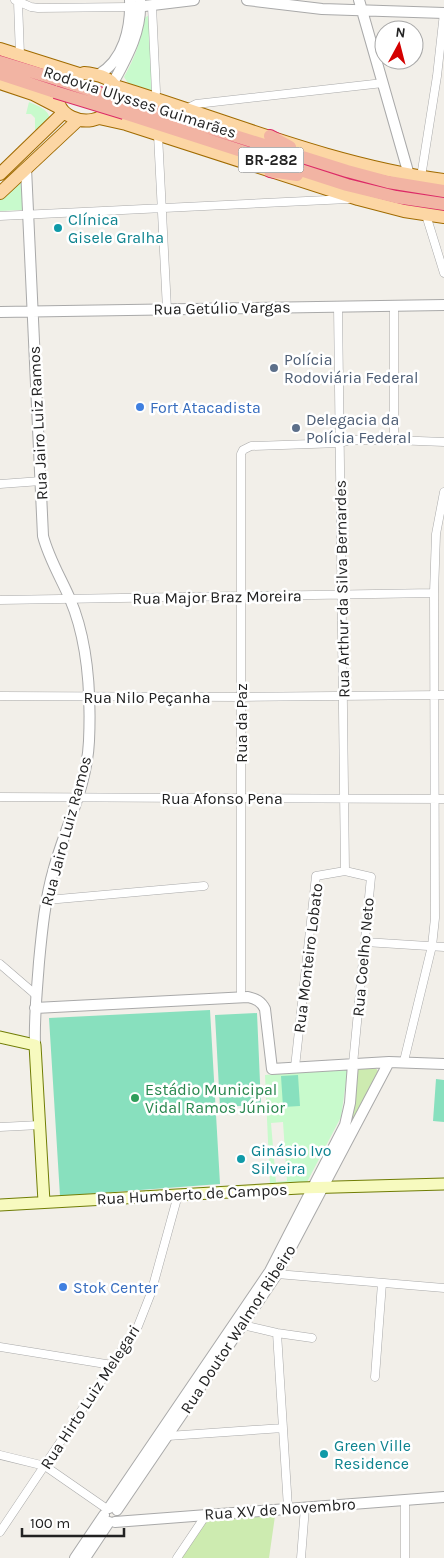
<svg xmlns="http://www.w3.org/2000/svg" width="444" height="1558" font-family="Karla,sans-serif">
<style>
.grass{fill:#cdebb0}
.park{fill:#c8facc;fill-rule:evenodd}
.pitch{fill:#88e0be}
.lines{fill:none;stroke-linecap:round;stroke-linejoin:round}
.minor-casing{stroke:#a9a9a9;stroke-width:9}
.tertiary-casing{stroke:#a9a9a9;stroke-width:12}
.secondary-casing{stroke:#707d05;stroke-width:13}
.primary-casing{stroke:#a06b00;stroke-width:14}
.trunk-casing{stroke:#dc2a67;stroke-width:14}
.minor{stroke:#fff;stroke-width:8}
.tertiary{stroke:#fff;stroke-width:10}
.secondary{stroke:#f7fabf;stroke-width:11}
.primary{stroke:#fcd6a4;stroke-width:12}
.trunk{stroke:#f2b4a3;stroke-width:12}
.trunk-bridge-casing{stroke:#dc2a67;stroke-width:14;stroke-linecap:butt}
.trunk-bridge{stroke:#f2b4a3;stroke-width:12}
.culture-dot{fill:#0f9aa8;stroke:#fff;stroke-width:2}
.service-dot{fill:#5c6f8a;stroke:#fff;stroke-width:2}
.shop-dot{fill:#3f7fe0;stroke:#fff;stroke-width:2}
.leisure-dot{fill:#2e9e5b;stroke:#fff;stroke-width:2}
.labels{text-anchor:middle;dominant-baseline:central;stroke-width:5;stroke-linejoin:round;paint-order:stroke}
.shield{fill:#fff;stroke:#646464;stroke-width:1}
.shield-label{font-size:15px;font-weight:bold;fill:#222}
.street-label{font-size:16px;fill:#222;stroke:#fff}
.culture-label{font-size:16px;fill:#0d838f;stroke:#fff;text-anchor:start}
.service-label{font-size:16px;fill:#4e5e75;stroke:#fff;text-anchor:start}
.shop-label{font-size:16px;fill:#366cbe;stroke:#fff;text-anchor:start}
.leisure-label{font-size:16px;fill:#27864d;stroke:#fff;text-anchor:start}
</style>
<rect width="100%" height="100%" fill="#f2efe9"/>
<path class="grass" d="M375,1067L378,1071L321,1184L352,1116L357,1071L360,1068Z
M276,1509L269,1558H177L206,1515Z"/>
<path class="park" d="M149,15L152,94L130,86L124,77C135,57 141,42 143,19Z
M29,102C38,106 49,109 50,120L35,134V118L31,114H26Z
M22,177V210L0,211V199Z
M348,1068L341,1117L306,1184L270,1185L265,1075ZM283,1122L287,1181L276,1182L271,1123Z"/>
<path class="pitch" d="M210,1010L220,1184L60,1196L49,1018Z
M257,1013L261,1105L220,1107L215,1015Z
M298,1075L300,1106L283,1107L281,1076Z
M436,1079L444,1080V1122L433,1121Z"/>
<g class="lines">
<g class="minor-casing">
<path id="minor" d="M15,0L31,7L38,8L130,7
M18,2L20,55
M152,6L156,92
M186,109L196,104L383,83
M158,135L167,309
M421,177L437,76L444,13
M426,215L444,273
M0,216L348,199
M338,306L345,871
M394,440V305
M0,484L41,481
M0,600L434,593
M0,696L241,697L444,695
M0,797L444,799
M47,900L204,886
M365,942L444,947
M0,964L36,995
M241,997V454L243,450L251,446L340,443L351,440H394L444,442
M404,1061L432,946L435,918L434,593L436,534L444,492
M295,1067L316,876L345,871L371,877L353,1064
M0,1127L40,1125
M277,1274L444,1288
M243,1325L277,1333L312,1338
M277,1333L288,1508
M0,1347L112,1365
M375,1377L382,1283
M168,1436L283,1428
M0,1455L45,1466L107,1509
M405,1500V1558
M0,1532L138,1326L151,1293L178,1195
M177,1558L206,1515
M301,1558L305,1507"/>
</g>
<g class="tertiary-casing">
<path id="tertiary" d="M247,0L322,9L444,13
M359,0L409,175
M136,7L194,0
M98,75C124,60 131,28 130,0
M113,83C127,57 142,31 140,0
M26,168L43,536C49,559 61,578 70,599C88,641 91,695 89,741C87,786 66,825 54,868C45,899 42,930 39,962C37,990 34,1017 35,1045
M0,312L444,305
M35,1008L248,997C256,999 261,1001 265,1009L272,1069L389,1062L444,1064
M109,1508L270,1271L345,1125L350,1103L353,1064
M117,1510L277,1274L389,1062
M115,1522L444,1497
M75,1558L104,1515
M85,1558L109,1522"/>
</g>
<g class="secondary-casing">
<path id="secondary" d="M0,1037L35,1045L44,1202
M0,1205L300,1188L444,1184"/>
</g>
<g class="primary-casing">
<path id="primary" d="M0,49L79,74
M84,73C106,75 126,83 110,108C92,136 41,112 64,85C69,79 76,75 84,73Z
M0,83L33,94L60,108
M115,86C224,119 331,165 444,180
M99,118L126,124L358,199L404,211L444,217
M0,174L64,112
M0,193L78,120"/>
</g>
<g class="trunk-casing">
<path id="trunk" d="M0,62L59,80
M0,74L55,92
M127,102L347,171L388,182L444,191
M124,113L347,185L396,197L444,204
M270,136L290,147
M270,171L297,175"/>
</g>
<use href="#minor" class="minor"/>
<use href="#tertiary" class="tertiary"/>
<use href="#secondary" class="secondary"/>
<use href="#primary" class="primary"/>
<use href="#trunk" class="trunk"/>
<g class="trunk-bridge-casing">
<path id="trunk-bridge" d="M59,80L127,102
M55,92L124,113"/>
</g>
<use href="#trunk-bridge" class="trunk-bridge"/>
</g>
<g class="culture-dot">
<circle cx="58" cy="228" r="5"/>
<circle cx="241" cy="1159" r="5"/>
<circle cx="324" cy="1454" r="5"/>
</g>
<g class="service-dot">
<circle cx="274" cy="368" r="5"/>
<circle cx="296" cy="428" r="5"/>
</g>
<g class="shop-dot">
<circle cx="140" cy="407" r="5"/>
<circle cx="63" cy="1287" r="5"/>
</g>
<circle class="leisure-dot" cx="135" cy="1098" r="5"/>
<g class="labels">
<rect class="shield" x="238.5" y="147.5" width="65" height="25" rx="4"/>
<g class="shield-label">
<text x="271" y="160">BR-282</text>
</g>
<g class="street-label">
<text transform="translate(140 102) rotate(18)">Rodovia Ulysses Guimarães</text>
<text transform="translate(222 308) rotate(-1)">Rua Getúlio Vargas</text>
<text transform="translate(38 423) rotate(-93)">Rua Jairo Luiz Ramos</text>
<text transform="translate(342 589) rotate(-91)">Rua Arthur da Silva Bernardes</text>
<text transform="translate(217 597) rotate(-1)">Rua Major Braz Moreira</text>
<text x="147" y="697">Rua Nilo Peçanha</text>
<text transform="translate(241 723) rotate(-90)">Rua da Paz</text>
<text x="222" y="798">Rua Afonso Pena</text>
<text transform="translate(66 831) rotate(-75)">Rua Jairo Luiz Ramos</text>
<text transform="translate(363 957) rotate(-85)">Rua Coelho Neto</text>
<text transform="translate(308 958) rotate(-83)">Rua Monteiro Lobato</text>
<text transform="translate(192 1194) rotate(-3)">Rua Humberto de Campos</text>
<text transform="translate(238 1329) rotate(-57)">Rua Doutor Walmor Ribeiro</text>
<text transform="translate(90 1397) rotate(-57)">Rua Hirto Luiz Melegari</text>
<text transform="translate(280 1509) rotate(-4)">Rua XV de Novembro</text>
</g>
<g class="culture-label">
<text x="68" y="219">Clínica<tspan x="68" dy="18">Gisele Gralha</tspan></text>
<text x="251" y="1150">Ginásio Ivo<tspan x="251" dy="18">Silveira</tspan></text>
<text x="334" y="1445">Green Ville<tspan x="334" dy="18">Residence</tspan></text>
</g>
<g class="service-label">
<text x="284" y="359">Polícia<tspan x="284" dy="18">Rodoviária Federal</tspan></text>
<text x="306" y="419">Delegacia da<tspan x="306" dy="18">Polícia Federal</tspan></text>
</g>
<g class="shop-label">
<text x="150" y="407">Fort Atacadista</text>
<text x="73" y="1287">Stok Center</text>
</g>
<g class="leisure-label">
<text x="145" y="1089">Estádio Municipal<tspan x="145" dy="18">Vidal Ramos Júnior</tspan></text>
</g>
</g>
<g transform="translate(399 45) rotate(7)"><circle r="24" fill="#ffffff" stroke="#a7a7a7"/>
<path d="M0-4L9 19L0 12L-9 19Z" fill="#d40000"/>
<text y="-8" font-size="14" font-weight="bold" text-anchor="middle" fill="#222222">N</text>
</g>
<path d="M22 1528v8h102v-8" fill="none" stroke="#222222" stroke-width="2.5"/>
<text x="30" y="1528" font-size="15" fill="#222222" stroke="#ffffff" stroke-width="4" paint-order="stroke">100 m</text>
</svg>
